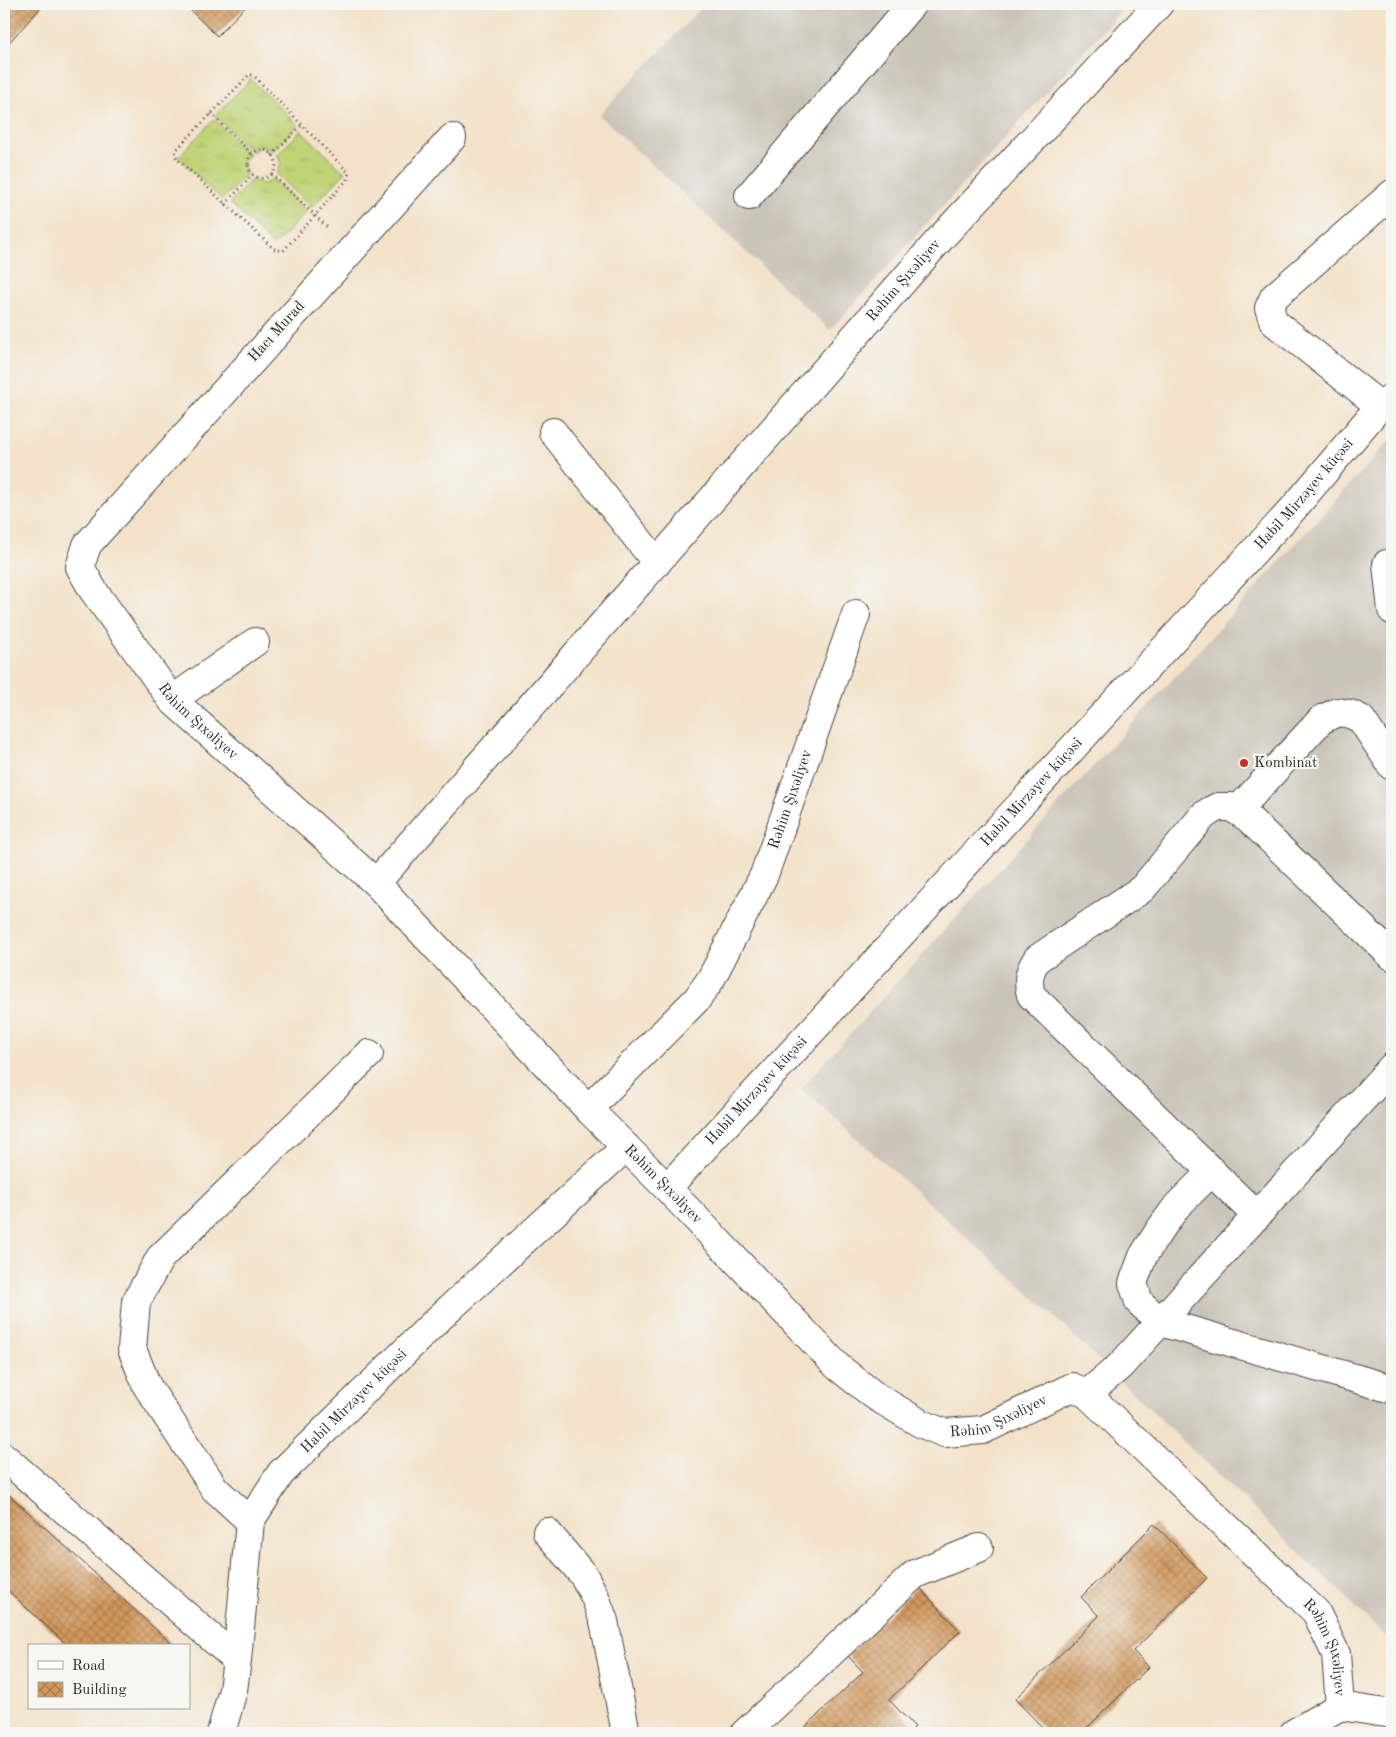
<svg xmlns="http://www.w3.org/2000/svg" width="1396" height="1737" font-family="'Old Standard TT',serif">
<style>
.industrial{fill:#cac3b8}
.grass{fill:url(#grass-tufts);stroke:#767f50}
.building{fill:url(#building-cross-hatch)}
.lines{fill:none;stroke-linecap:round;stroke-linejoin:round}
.minor-casing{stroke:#494643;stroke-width:30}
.path{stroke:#494643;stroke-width:3;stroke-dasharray:1 4;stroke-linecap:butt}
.minor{stroke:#fff;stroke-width:28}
.poi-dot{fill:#c8321e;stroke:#f6f6f2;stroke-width:2}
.labels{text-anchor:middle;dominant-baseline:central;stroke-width:4.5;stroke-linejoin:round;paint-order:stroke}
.street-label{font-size:15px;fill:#2b2b2b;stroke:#f6f6f2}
.poi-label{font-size:15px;fill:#2b2b2b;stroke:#f6f6f2;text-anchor:start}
</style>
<defs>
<pattern id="grass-tufts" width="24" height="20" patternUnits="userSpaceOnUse" patternTransform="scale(1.25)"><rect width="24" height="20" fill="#c0d376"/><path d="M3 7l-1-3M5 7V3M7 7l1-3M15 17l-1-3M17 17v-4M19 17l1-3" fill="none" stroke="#a5b566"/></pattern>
<pattern id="building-cross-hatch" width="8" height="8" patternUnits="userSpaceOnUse" patternTransform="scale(1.25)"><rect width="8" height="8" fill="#d2985b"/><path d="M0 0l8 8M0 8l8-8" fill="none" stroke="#ab7c4b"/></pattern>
</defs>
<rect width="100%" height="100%" fill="#f6f6f2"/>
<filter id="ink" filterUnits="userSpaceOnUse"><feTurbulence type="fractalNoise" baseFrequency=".02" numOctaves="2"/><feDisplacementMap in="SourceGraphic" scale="10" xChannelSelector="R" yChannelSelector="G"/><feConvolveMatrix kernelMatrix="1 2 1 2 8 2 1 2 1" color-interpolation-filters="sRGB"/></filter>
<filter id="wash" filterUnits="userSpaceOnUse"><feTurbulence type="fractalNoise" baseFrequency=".0096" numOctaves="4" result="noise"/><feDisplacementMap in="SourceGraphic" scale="20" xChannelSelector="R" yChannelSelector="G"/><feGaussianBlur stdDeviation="1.12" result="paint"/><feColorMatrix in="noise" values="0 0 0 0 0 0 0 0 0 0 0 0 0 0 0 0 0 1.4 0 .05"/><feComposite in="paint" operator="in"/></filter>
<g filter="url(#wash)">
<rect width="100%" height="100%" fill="#f3e2c9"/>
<path class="industrial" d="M705,4H1127L830,330L599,115Z
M1392,438V1642L1046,1309L801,1088Z"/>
<path class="grass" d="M251,79L298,125L272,152L264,146L258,147L253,152L215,116Z
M214,119L250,154L244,160L243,166L247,174L222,200L178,157Z
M301,130L345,173L311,208L277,174L281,163L277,155Z
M253,178C257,182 260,184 266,184L272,178L307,211L274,246L230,203Z"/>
<g id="blocks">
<path class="building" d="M4,4H44L4,48Z
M184,4H248L217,36Z
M4,1490L174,1646H68L4,1587Z
M1154,1524L1207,1578L1133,1651L1149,1667L1082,1733H1048L1015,1699L1099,1616L1081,1597Z
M918,1586L960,1631L889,1700L915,1727L909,1733H799L863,1672L847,1655Z"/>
</g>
</g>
<g filter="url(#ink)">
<use href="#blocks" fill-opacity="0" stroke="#494643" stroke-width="1"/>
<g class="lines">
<g class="minor-casing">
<g id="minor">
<path id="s1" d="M452,138L87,545L80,567L93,590L172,700L376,883L588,1109L667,1188L838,1367L875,1396L920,1423L944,1433L983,1430L1072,1387L1087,1394L1316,1612L1336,1654L1340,1706"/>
<path d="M749,196L912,4"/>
<path d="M1380,406L1274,322L1269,308L1274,297L1392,194"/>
<path d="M553,432L657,563"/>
<path d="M1387,564L1392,610"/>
<path d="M172,700L255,642"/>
<path d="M1238,810L1321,720L1337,712L1350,714L1361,719L1392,766"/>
<path id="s2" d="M376,883L940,239L1159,4"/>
<path id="s3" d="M588,1109L697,999L711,979L764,875L856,614"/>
<path d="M1212,1171L1177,1206L1159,1231L1143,1256L1133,1283L1139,1302L1161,1322L1392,1389"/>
<path id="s4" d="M667,1188L1293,509L1380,406L1392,397"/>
<path d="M1257,1216L1031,995C1027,981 1029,971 1037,959L1142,889L1203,816L1210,811L1218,807H1231L1248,818L1392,956"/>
<path d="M1087,1394L1120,1366L1392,1067"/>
<path d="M4,1457L237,1660"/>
<path d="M250,1521L215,1489L147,1386L132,1349L136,1302L160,1258L369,1054"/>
<path d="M547,1532L584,1576L595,1597L604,1621L626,1733"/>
<path d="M1340,1706L1392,1714"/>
<path id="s5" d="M221,1733L233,1690L237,1660L250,1521L281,1473L436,1321L626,1147"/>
<path d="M745,1733L915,1574L979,1548"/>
<path d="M1294,1733L1340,1706"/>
</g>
</g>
<path class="path" d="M251,75L254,76L349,173L347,180L283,251L274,249L177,159L175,154L176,150L248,76Z
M211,114L252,154
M248 164a14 14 0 1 1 28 0a14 14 0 1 1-28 0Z
M272,155L302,125
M272,174L329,229
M225,204L253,175"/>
<use href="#minor" class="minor"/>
</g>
</g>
<circle class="poi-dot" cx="1244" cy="763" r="5"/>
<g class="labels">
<g class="street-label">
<text stroke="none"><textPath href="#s2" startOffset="801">Rəhim Şıxəliyev</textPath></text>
<text transform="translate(277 332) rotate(-48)">Hacı Murad</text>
<text stroke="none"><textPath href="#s4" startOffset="942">Habil Mirzəyev küçəsi</textPath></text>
<text stroke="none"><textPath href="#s1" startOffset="765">Rəhim Şıxəliyev</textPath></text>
<text stroke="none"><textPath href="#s4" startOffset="538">Habil Mirzəyev küçəsi</textPath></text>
<text stroke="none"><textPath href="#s3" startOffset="376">Rəhim Şıxəliyev</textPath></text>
<text stroke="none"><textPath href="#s4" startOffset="132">Habil Mirzəyev küçəsi</textPath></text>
<text stroke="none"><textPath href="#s1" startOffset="1422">Rəhim Şıxəliyev</textPath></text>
<text stroke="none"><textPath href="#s5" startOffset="374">Habil Mirzəyev küçəsi</textPath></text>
<text stroke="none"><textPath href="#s1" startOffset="1858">Rəhim Şıxəliyev</textPath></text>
<text stroke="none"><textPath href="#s1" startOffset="2308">Rəhim Şıxəliyev</textPath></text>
</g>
<g class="poi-label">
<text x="1254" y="763">Kombinat</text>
</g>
</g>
<rect width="1396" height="1737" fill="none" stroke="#f6f6f2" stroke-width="20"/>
<rect x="28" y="1644" width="162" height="65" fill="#f6f6f2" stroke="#a5a5a2"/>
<rect x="38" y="1661" width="25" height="8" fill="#ffffff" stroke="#a5a5a2"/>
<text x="72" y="1670" font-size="15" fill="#2b2b2b">Road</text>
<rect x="38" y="1682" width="25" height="15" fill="url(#building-cross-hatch)" stroke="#a5a5a2"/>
<text x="72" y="1694" font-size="15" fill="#2b2b2b">Building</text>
</svg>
